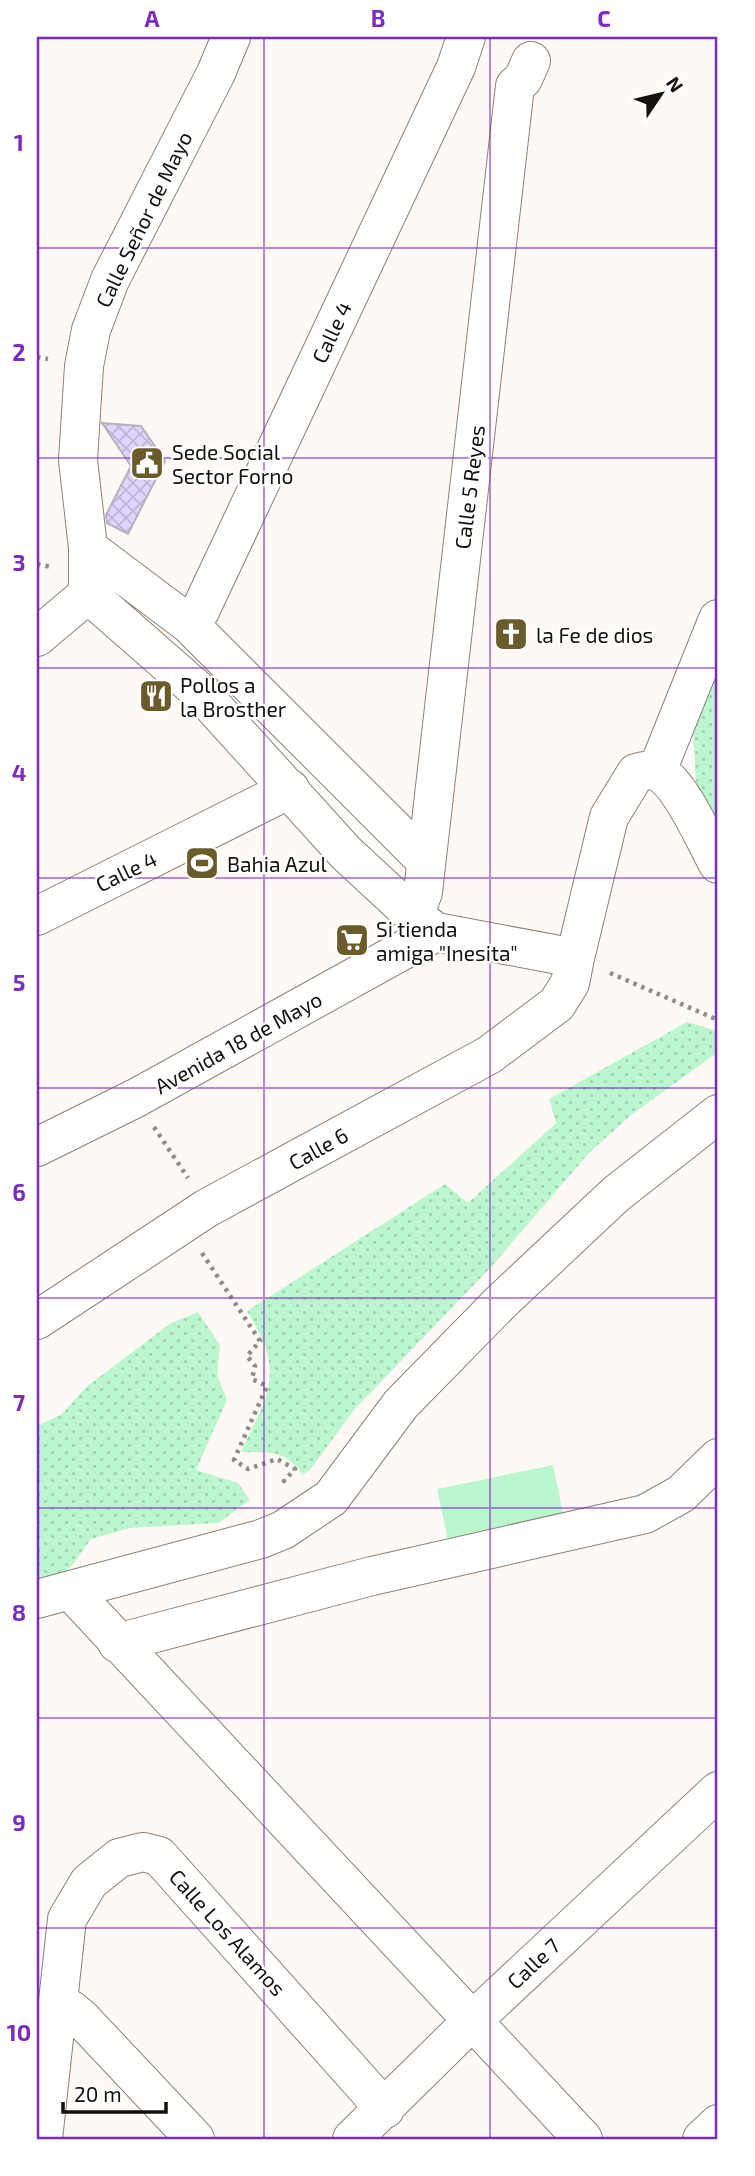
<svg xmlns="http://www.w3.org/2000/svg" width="755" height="2176" font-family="'Exo 2',sans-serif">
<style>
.grass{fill:url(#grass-dots)}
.pitch{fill:#bbf6cf}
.building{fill:url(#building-cross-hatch);stroke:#b5b2bf;stroke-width:2}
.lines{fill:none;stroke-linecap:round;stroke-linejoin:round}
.minor-casing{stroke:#8c8178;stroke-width:40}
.path{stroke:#918c89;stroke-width:4.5;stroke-dasharray:3.5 5;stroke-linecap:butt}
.minor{stroke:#fff;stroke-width:38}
.grid{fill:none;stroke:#7b2cbf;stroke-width:2;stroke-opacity:0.55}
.labels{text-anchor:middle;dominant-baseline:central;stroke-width:5;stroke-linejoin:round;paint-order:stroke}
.street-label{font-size:21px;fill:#15110e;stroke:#fff}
.poi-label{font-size:21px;fill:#15110e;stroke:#fff;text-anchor:start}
.neatline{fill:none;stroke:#7b2cbf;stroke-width:2.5}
.grid-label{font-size:23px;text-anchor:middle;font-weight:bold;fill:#7b2cbf}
</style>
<defs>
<pattern id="grass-dots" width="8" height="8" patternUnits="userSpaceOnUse" patternTransform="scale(1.75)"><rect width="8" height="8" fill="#bbf6cf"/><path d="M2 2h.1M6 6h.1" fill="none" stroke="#a0d2b1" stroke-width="1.8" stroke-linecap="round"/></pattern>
<pattern id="building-cross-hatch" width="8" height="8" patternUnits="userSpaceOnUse" patternTransform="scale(1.75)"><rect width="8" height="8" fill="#dfd5fc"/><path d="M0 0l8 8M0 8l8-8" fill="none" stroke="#beb6d7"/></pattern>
</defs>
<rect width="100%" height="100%" fill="#fff9f5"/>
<path class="grass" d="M718,643V837L696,781L693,732Z
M687,1022L718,1031V1052L630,1116L589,1153L492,1266L354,1410L310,1470L302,1475C285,1448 269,1453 241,1452C269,1390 286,1375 247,1311L445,1184L468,1203L556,1123L549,1099Z
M198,1312L220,1345L217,1376L227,1400L196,1470L238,1483L250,1500L218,1523L130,1528L91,1539L74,1563L51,1587L37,1590V1426L62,1414L86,1387L171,1323Z"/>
<path class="pitch" d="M553,1465L564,1517L448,1541L437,1489Z"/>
<path class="building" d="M102,423L141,426L165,461L128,534L107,523L106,515L131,466Z"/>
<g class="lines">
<g class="minor-casing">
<path id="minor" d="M88,548L189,624L426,861
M88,594L201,693L346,853L414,916L436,932L575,958L609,817L636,773C643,771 651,769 658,772C681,783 705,841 718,864
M189,624L200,611L456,67L466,37
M37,637L88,594V548L78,460L84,366L91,330L110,280L216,73L231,37
M657,771L718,619
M37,916L290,789
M414,916L423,892L515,86L523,79L531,61
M37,1147L136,1098L436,932
M37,1320L207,1208L489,1055L557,1004L570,983L575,958
M71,1591L583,2139
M37,1599L261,1539L283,1530L331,1498L401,1404L500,1303L616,1194L718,1114
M117,1643L372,1576L645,1514L681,1494L718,1458
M57,2007L70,2009L81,2018L195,2139
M43,2139L67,1919L89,1882L119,1858L143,1852L159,1856L385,2109
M352,2139L472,2021L718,1791
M702,2139L718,2124"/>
</g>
<path class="path" d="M37,357L48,359
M37,564L51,567
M610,973L718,1020
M154,1127L188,1178
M202,1253L260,1341L247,1356L255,1366L252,1379L267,1386L234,1460L248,1469L277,1459L295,1469L284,1481L288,1483"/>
<use href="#minor" class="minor"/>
</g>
<path class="grid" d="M264,37V2139M490,37V2139M37,248H718M37,458H718M37,668H718M37,878H718M37,1088H718M37,1298H718M37,1508H718M37,1718H718M37,1928H718"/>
<defs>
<g id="civic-square" transform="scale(1.75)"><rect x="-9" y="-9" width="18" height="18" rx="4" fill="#6a5c2a" stroke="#fff"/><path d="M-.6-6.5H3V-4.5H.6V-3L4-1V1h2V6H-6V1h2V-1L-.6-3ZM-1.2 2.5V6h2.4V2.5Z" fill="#fff"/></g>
<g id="church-square" transform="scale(1.75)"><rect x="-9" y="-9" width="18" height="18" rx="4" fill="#6a5c2a" stroke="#fff"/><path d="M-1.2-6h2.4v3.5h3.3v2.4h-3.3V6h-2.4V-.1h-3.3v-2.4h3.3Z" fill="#fff"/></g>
<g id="restaurant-square" transform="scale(1.75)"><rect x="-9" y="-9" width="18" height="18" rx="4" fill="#6a5c2a" stroke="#fff"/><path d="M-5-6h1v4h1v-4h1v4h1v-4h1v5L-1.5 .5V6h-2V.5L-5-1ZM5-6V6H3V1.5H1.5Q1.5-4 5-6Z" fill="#fff"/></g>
<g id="stadium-square" transform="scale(1.75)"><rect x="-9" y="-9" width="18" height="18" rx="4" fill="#6a5c2a" stroke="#fff"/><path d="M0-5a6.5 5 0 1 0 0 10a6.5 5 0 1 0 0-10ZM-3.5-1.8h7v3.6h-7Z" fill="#fff"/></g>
<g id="supermarket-square" transform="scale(1.75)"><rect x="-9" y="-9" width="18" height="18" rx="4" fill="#6a5c2a" stroke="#fff"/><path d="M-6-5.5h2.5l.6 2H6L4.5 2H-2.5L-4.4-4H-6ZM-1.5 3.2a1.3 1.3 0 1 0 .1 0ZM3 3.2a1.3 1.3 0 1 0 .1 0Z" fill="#fff"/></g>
</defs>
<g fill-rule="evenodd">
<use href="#civic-square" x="147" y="463"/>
<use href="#church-square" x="511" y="634"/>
<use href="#restaurant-square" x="156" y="696"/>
<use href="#stadium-square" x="202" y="863"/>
<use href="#supermarket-square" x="352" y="940"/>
</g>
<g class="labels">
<g class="street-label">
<text transform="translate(143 219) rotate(-64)">Calle Señor de Mayo</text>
<text transform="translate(331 332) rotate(-65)">Calle 4</text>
<text transform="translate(469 487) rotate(-83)">Calle 5 Reyes</text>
<text transform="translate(126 871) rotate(-26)">Calle 4</text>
<text transform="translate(238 1042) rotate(-29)">Avenida 18 de Mayo</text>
<text transform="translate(318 1148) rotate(-29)">Calle 6</text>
<text transform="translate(228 1932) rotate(48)">Calle Los Alamos</text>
<text transform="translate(533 1963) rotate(-43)">Calle 7</text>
</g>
<g class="poi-label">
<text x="172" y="451">Sede Social<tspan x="172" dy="24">Sector Forno</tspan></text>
<text x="536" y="634">la Fe de dios</text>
<text x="180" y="684">Pollos a<tspan x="180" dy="24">la Brosther</tspan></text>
<text x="227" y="863">Bahia Azul</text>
<text x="376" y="928">Si tienda<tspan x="376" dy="24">amiga "Inesita"</tspan></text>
</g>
</g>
<rect width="755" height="2176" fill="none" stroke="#ffffff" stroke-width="77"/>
<g transform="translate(661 94) rotate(55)" stroke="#ffffff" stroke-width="5" paint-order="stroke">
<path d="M0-5L12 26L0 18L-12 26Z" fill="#15110e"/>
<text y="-10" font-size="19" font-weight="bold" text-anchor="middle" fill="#15110e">N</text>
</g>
<path d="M63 2102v10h103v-10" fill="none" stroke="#15110e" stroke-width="3.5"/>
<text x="74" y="2102" font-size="21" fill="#15110e" stroke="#ffffff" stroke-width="5" paint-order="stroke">20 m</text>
<rect x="38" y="38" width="678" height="2100" class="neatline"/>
<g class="grid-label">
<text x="152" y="27">A</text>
<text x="378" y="27">B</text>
<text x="604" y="27">C</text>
<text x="19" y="151">1</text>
<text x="19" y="361">2</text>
<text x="19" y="571">3</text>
<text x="19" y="781">4</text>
<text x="19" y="991">5</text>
<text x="19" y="1201">6</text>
<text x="19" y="1411">7</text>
<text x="19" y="1621">8</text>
<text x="19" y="1831">9</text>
<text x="19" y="2041">10</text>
</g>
</svg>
